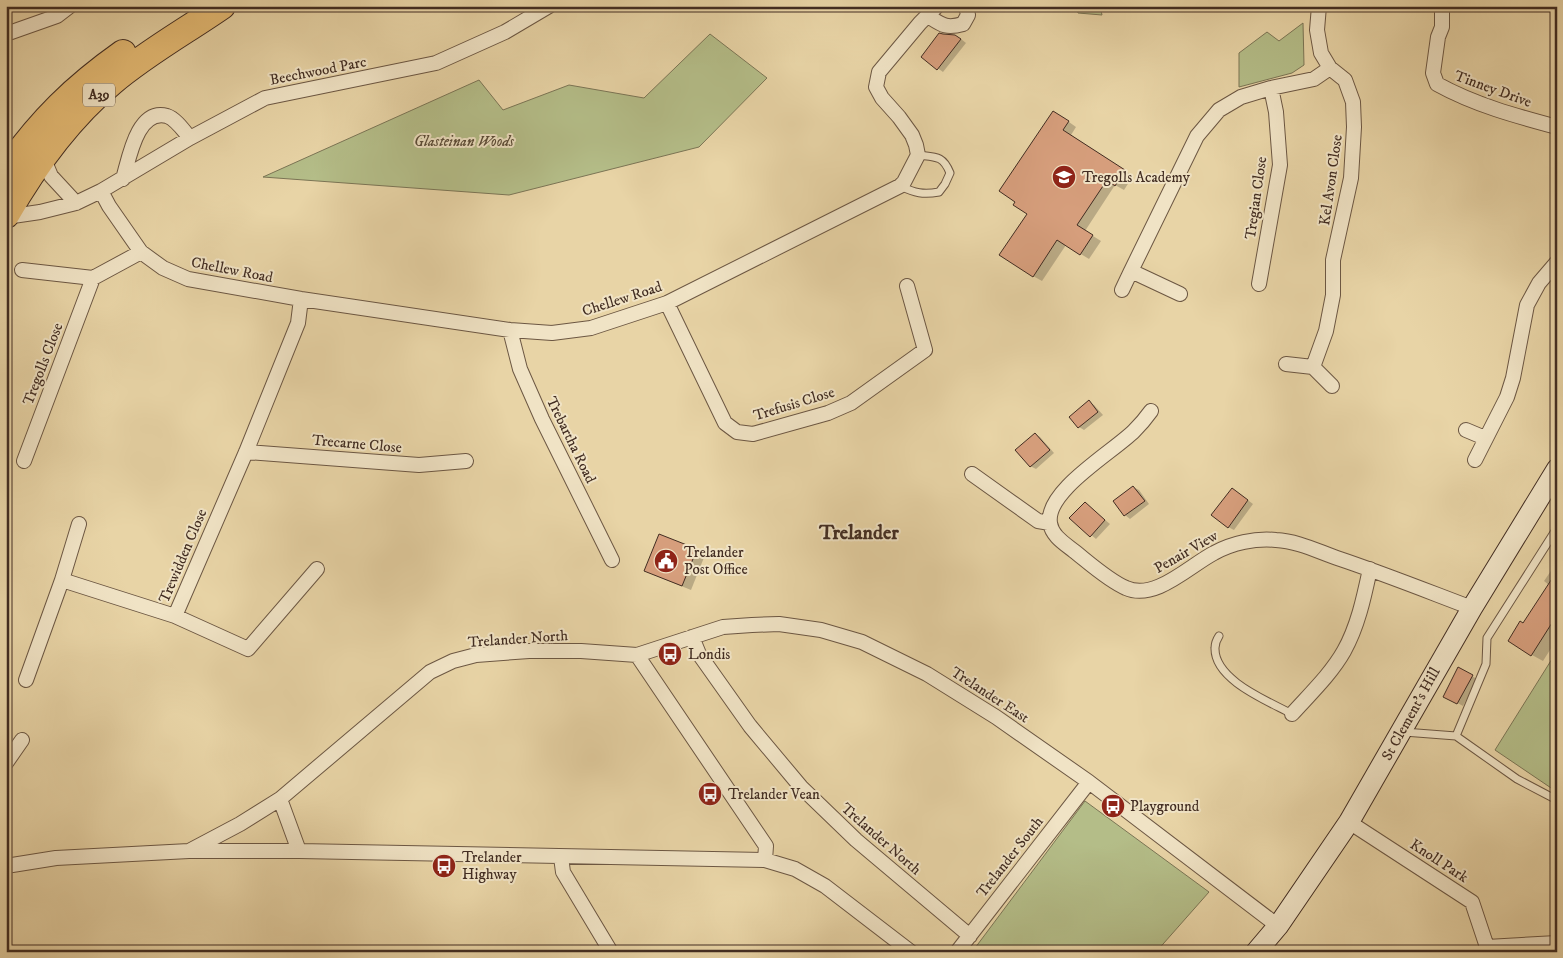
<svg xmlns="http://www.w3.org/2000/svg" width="1563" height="958" font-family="'IM FELL DW Pica',serif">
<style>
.green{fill:#b4bd88;stroke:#7b7555}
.shadow{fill:#0003}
.building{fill:#d69e7c;stroke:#422d22}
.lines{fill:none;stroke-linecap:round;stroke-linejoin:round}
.lane-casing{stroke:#6c5743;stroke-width:9}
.street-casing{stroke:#6c5743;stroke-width:16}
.secondary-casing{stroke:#422d22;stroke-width:22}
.highway-casing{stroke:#422d22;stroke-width:28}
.lane{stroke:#f0e3c5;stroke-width:7}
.street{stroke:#f0e3c5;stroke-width:14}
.secondary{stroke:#f0e3c5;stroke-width:20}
.highway{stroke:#e4ba73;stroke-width:26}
.labels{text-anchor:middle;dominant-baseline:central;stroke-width:4;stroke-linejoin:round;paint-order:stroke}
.shield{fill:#f0e3c5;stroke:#766453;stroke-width:1}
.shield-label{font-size:14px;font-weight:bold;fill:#422d22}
.street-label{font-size:15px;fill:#422d22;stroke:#f0e3c5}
.park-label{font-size:15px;font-style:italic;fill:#594a36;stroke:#f0e3c5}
.poi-label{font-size:15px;fill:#422d22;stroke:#f0e3c5;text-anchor:start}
.district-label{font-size:20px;font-weight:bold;fill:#422d22;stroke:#f0e3c5}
</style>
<rect width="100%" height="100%" fill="#e8d4a6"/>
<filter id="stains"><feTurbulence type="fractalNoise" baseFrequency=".004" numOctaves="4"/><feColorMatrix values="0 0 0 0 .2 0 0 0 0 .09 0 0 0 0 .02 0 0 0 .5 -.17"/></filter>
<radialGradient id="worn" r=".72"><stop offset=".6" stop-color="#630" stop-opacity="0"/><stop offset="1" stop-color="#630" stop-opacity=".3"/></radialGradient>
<path class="green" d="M1076,6H1100L1102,15L1078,13Z
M1303,23L1304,65L1292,73L1239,87V53L1267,32L1279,41Z
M710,34L767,78L699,147L509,195L263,177L479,80L503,110L569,85L644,98Z
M1557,651V792L1495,750Z
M1085,801L1209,892L1156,952H972Z"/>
<path class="shadow" d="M961,39L966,43L943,72L922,57Z
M1062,117L1076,127L1071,135L1133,176L1124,190L1115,185L1085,231L1101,241L1089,259L1066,245L1042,281L1033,276L1028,213Z
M1089,402L1094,405L1103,415L1084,430L1079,427Z
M1035,434L1040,437L1054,453L1036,469L1030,466Z
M1133,487L1139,490L1149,504L1130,519L1125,515L1114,502Z
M1237,492L1253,504L1234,530L1228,527Z
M1085,503L1110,524L1096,539L1071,518Z
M660,535L705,555L691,590L654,575Z
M1557,562V639L1543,661L1532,655L1524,624L1549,585L1544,581Z
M1459,669L1477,679L1463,706L1445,696Z"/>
<path class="building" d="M939,33L943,34L955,35L961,39L937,70L921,57Z
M1053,111L1069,121L1063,130L1125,170L1115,186L1107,180L1077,225L1093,235L1080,255L1057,240L1033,277L999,255L1027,214L1013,205L1015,202L999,191Z
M1089,400L1098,412L1078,428L1069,417Z
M1035,433L1050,450L1030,467L1015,450Z
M1133,486L1145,501L1124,516L1113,501Z
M1232,488L1248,500L1228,528L1211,515Z
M1085,502L1105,520L1090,537L1069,518Z
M659,534L697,549L682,586L644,571Z
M1557,571V615L1531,656L1508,641L1520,621L1523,623Z
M1458,667L1473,675L1457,704L1443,697Z"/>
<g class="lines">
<g class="lane-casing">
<path id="lane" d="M900,186C915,193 923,195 939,192L945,184L950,173C943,155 935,157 918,155
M1219,636C1217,639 1215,644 1215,648C1214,680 1268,701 1292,714
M1404,732L1456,736L1517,779L1557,800
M1456,736L1486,664L1487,638L1557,528"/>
</g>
<g class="street-casing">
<path id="street" d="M1442,6V27L1438,37L1433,73L1437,84C1475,105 1516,116 1557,127
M928,16C942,25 946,29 963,24L968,15L966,6
M6,34L57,16L70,6
M43,157L51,176L76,203
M123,179C129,159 137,108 167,116C176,119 184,131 190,138
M101,191L109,206L141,252L163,268L188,279L301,299L510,330L552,333L591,328L667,303L900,186L904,182L918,155L916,145L912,135L899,117L882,98L876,87L879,72L920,23L937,6
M6,217L40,212L76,203L101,191L190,138L265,98L436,63L505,32L549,6
M22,270L93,278L141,252
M1259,284L1280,165L1276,112L1271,88
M1122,290L1131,271
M1180,294L1131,271L1197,136L1219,110L1241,97L1271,88L1314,79L1330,68
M667,303L725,423L737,432L753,434L828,413L851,403L925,350L907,286
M510,330L520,369L542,419L612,560
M1286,364L1313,367L1332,386
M1313,367L1326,331L1333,295V260L1351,178L1354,127L1353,102L1345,80L1330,68L1321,53L1317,30L1319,6
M1151,411C1146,418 1140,425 1134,431C1113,452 1045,491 1050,523C1052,536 1064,543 1074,551C1088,562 1109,581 1126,588C1155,601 1189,566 1214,553C1232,543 1255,538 1276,540C1297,541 1317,551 1337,558C1382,573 1427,591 1472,608
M1466,430L1485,438
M246,452L419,465L466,461
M1475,460L1507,397L1513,378L1527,305L1539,283L1557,262
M24,461L93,278
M972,474L1038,521L1050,523
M62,580L79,524
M175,616L248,649L317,569
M692,637L699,654L750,726L801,787L856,840L970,936
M637,655L766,846L765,860
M26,680L62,580L175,616L246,452L298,323L301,299
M1292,714C1310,694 1331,674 1344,651C1358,626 1364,597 1370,569
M6,763L22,740
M280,799L299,851
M1349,822L1472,902L1487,947L1486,952
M189,851L240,824L280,799L430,672L453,661L476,655L529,651H581L637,655L723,627L752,625L779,624L821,630L862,642L927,674L996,717L1089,782L1278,926
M561,857L563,872L611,952
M6,866L56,858L189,851H299L765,860L795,869L825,886L911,952
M1487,947L1557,943
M957,952L1089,782"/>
</g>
<g class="secondary-casing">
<path id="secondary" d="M1256,952L1278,926L1349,822L1472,608L1557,469"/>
</g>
<g class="highway-casing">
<path id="highway" d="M6,170C40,121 75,87 123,53
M6,215C34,166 69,118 112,82C146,53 186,31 222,6"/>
</g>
<use href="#lane" class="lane"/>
<use href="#street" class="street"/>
<use href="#secondary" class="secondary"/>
<use href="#highway" class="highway"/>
</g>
<defs>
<g id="school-disc" transform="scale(1.25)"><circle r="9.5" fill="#8f2418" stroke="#f0e3c5"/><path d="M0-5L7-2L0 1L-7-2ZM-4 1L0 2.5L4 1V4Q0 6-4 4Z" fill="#fff"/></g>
<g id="civic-disc" transform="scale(1.25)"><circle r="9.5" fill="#8f2418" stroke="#f0e3c5"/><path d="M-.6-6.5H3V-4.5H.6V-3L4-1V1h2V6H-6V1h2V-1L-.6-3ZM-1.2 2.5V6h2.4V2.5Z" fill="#fff"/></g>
<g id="bus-disc" transform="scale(1.25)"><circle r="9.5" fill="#8f2418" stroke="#f0e3c5"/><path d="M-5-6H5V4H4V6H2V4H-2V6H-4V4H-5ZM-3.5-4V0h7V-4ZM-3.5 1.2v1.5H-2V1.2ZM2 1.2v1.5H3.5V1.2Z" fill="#fff"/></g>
</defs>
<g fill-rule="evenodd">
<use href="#school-disc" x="1064" y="177"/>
<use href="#civic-disc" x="666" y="561"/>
<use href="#bus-disc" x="670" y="654"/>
<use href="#bus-disc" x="710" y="794"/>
<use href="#bus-disc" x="1113" y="806"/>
<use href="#bus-disc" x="444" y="866"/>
</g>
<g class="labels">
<rect class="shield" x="83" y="83.5" width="32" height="23" rx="4"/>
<g class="shield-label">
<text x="99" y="95">A39</text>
</g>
<g class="street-label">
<text transform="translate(318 71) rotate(-11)">Beechwood Parc</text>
<text transform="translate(1493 89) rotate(20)">Tinney Drive</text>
<text transform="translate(1331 180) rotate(-82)">Kel Avon Close</text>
<text transform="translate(1256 198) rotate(-82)">Tregian Close</text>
<text transform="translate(232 270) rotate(11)">Chellew Road</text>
<text transform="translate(622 299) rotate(-18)">Chellew Road</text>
<text transform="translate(43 364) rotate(-69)">Tregolls Close</text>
<text transform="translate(794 404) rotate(-17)">Trefusis Close</text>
<text transform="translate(571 440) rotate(64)">Trebartha Road</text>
<text transform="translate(357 444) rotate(5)">Trecarne Close</text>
<text transform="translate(1186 552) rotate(-30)">Penair View</text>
<text transform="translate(183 556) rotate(-67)">Trewidden Close</text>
<text transform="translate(518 639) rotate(-4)">Trelander North</text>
<text transform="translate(990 695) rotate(33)">Trelander East</text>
<text transform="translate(1411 714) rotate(-61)">St Clement's Hill</text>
<text transform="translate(881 839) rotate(41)">Trelander North</text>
<text transform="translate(1010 857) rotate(-52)">Trelander South</text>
<text transform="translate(1439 861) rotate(33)">Knoll Park</text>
</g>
<g class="park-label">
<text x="464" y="141">Glasteinan Woods</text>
</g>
<g class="poi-label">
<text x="1082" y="177">Tregolls Academy</text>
<text x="684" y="552">Trelander<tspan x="684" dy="17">Post Office</tspan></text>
<text x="688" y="654">Londis</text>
<text x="728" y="794">Trelander Vean</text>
<text x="1130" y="806">Playground</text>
<text x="462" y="857">Trelander<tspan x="462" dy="17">Highway</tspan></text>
</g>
<g class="district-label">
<text x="859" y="533">Trelander</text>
</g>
</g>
<rect width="1563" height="958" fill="none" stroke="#e8d4a6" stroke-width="25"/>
<rect x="8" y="8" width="1548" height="943" fill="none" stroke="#422d22" stroke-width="2.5"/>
<rect x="12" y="12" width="1538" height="933" fill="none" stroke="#422d22"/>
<rect width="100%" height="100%" filter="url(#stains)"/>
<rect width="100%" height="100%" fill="url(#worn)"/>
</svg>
